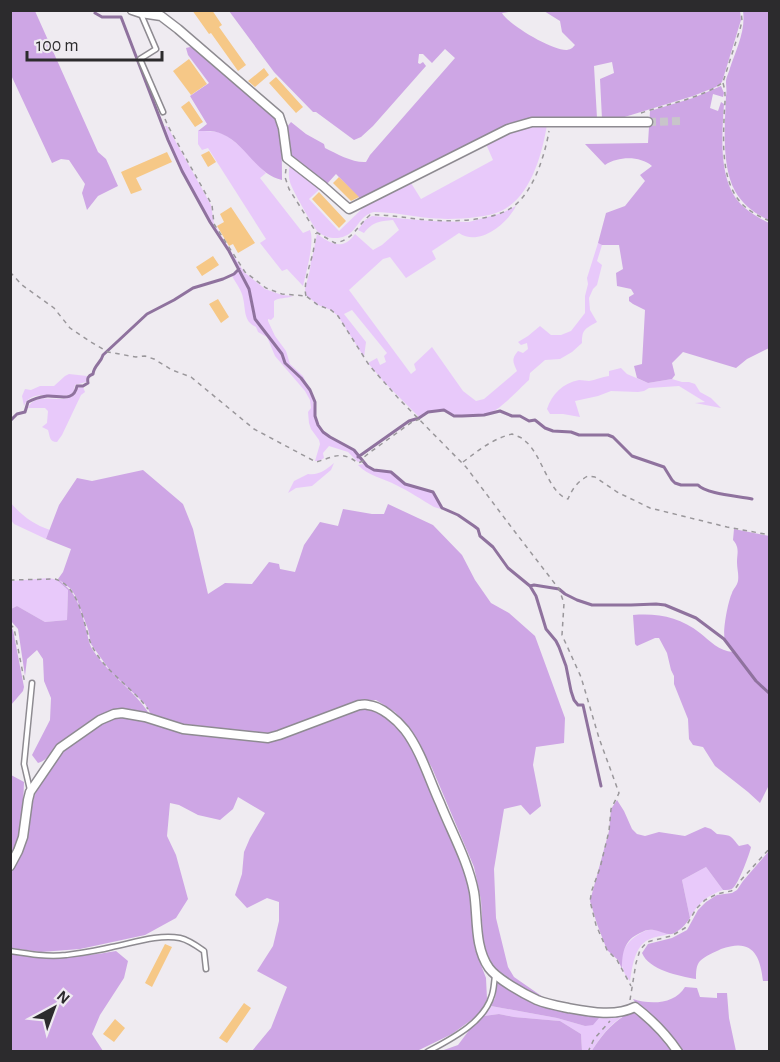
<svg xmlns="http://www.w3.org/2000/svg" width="780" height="1062" font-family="'Alegreya Sans',sans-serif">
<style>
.green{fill:#e8c9fa}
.forest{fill:#cea6e5}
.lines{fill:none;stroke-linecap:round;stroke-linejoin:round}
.stream{stroke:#8f729e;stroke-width:3}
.building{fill:#f6c887}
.minor-tunnel{stroke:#c8c5ca;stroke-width:8;stroke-dasharray:8 4;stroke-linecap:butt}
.service-casing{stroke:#8e8b91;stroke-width:7}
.minor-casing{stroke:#8e8b91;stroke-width:11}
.path{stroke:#9a979b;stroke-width:1.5;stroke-dasharray:4.5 4.5;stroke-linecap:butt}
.service{stroke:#fff;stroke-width:4}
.minor{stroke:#fff;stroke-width:8}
</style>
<rect width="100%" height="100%" fill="#efebf1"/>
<path class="green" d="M547,125C542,154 531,197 501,211C484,219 447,220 429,218C410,216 392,212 374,212C358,216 358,231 345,236C337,240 325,238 318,232C314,228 291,188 290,182C288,176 289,170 290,163L321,188L309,199L339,231L367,204L411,183L421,199L493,160L486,144L512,131L523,128Z
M165,126H167L211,205L214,224L244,272L265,289L282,295L293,296C286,299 279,297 274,301V317L271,320L268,319V321L275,336L286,351L290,364L303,376L308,386L286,363L282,354L256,319L250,288L182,171L169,140Z
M198,131C205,131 211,131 218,132C235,137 253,161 266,173L260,178L303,233L310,230C315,241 306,273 303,286L287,269L282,271L260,243L266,239L208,148L202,150L198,144Z
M516,206C507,224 479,247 459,233L432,251L436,259L406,278L390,257L383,259L349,290L411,374L416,370L414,364L432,347L463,391L476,401L484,399L517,371C513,362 511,359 518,351L523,353L528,349L527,343L521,345L518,342L528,336L540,326L551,335H561L571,331L585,313V296L588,284L587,278L598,243L602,245L597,261L602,265L597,285L593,289L589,298L590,310L597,322C585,329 582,329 582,343L572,352L560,359L545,360L530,373L529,380C520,388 501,409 490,413C483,415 460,417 453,414C446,411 452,412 445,410C435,408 427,412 419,417L384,382L368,363L377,358L380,365L386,362L384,356L387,353L352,310L344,314L366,342L364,357L338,316L331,310L318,305L306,295L305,289L310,270L311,260L313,254L317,234C331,244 343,251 355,234L373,250L382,245L399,230L393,220C379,221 373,222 364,233L358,230L365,220L372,216L431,221L469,222L502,213Z
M239,272L248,289L254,320L281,354L284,364L300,379L312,395L314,408V416L317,425L323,433L329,438L354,451L361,461L358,462L348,452L329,446L323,453L324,458L319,461H315L320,444L319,440L311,429L309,423L308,412L311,408L310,400L305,391L275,356L267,337L258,332L256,327C243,321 246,310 243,298C242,291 236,283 232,276Z
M621,368L627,374L648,383L672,379L682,382H689L695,384L700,392L711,398L721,408L695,403L705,402L679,386L649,388L644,391L638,392L611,391L598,396L575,401L580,417L563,414H550L547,409C552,394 563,383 579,380C583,380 586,381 589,381C595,380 602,377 609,376V371Z
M69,374L87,376L86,382L75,385C74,389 75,391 71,394C61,400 31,387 24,406L22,396L25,389L31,390L40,386H54L65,376Z
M83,387L85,392L81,395L62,435L57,442C49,442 50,436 48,430L42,427L47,423L48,411L45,408H28C37,387 72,411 78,388Z
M334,463L331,470L312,486L296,488L288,493L294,481L308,474C318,476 327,469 334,463Z
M363,464L374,470L391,473L404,484L433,493L441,509L434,507C422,500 409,491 396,485C383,478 368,476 358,465Z
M10,502C22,516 33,524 50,530L46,539L14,524L11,520Z
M49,578L57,580L68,590L67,620L45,622L17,606L11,609V581Z
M706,867L723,890C708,895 698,903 690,918L682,880Z
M648,930H655L669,934C662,936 652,937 646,941C634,949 632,969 630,981C612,960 625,938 648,930Z
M491,1006L557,1018L585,1026L600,1014H626C610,1024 601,1036 591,1052L582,1051L581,1034L560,1021L514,1017L499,1014L484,1016Z"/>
<path class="forest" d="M11,10L35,11L98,152L106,159L118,186L98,196L87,210L82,193L85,184L69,160L61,159L52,163L11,75Z
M401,10L409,12L411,10L514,11L502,13C509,25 553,51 567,50C572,49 572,48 575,45L562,32L560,21L544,11L740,10L741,20L722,82L716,87L693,96L618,119H602L600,79L614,73L612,62L594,66L597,118L544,117L528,119L362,201L336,174L326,185L288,156L286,128L291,122L306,134L324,144L325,148C337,154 353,163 366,162L370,155L455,58L445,49L432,63L423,54H419L418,63L420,64L423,62L426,66L373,126L361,137L354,140L316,112H313L274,72L229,11Z
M743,11H769V220C755,214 743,205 735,191C721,165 725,124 726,96C727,91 726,86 726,82C726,77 729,73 730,68C736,50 746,30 743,11Z
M190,47L196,49L277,118C282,139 282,159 282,180C256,174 246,144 222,134C215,130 206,131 198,131L207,124L190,96L209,83L188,55L186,48Z
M721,86L724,93L723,97L713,94L710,108L718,111L721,102L724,104C722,135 717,186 745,208C752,214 761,219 769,223V348L747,359L736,368L683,352L672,363L675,375L672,379L648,383L637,378L634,366L642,364L645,310L633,304L629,301V297L634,294L631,289L617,286L616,273L623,269L619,245H602L598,243L606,213L625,206L645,181L640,175L652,166C640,156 619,156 605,165L585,144L648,143L650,111L693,98Z
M143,470L183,504L193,529L208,594L225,583L252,584L269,562L279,564L280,569L295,572L304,545L320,522L338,526L343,509L372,514H384L388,504L433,525L462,555L475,580L491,603L509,613L535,636L565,718L564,743L536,747L533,765L541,806L530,815L521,805L504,809L494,869L496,918L508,967L514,977L553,1004L539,998L494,969L487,954L483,940L481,900L474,867L432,768L416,739L395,712L376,700H363L285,730L268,734L184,725L152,716L145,704L111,672L91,644L88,629L76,597L71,589L58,579L63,572L71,549L46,539L59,505L77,478L92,481Z
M734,529L769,536L770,783L760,803L748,792L715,766L703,747L693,745L689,739L688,719L674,684V676L671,670L667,653L659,638H655L637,646L635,644L633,615C658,613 680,617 700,633C710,641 719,651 733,652C731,648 727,644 725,640C722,633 728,601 732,593C733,589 737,586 738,581C739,574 737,569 737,562C737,553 740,548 733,540Z
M57,580H59C62,583 66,586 70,590C78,599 83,617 86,629C88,635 88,641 91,647C107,674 134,689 150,715C143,713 135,710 128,709C110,707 71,733 58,745C51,752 48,760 38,763L32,755L50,720L51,698L44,681L43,659L37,650L27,659L25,676L18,629L11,621V609L17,606L45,622L67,620L68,590Z
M11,627L13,630L24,687L23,691L11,705Z
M365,708L375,710L392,721L406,737L419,762L465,871L471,901L475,949L486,978L487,999L482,1009L474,1018L452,1034L417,1051H252L271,1028L287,987L257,971L273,946L279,921V902L267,898L247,908L235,895L242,874L244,852L250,838L265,813L238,797L233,809L220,820L198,815L179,805L170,803L167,836L176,855L188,899L176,918L145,935L80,949L41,952L11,948L10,874L22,851L34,797L40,780L64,749L96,727L116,718L125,717L256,740H279L334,718Z
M11,775L24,782C23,808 23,838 11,861Z
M617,800L624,811L632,829L637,834L645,836L659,832L685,836L705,827L711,829L717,834C732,836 729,834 739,846L748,844L751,847C750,853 738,885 733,888C731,890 727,890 723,890L706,867L682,880L690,918C686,924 680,931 672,934C667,935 660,931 654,930C649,929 645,930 640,933C624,940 622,953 622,969L618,960L607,950L597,924L590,901L609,831L611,809Z
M769,851V981H763C760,953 751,938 721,949C715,952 705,956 700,961C696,965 696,973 696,979C679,976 649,970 642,953L648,944L672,938L687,930L698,910L706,902L717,895L732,893L737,890L743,881Z
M116,951L128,961L124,978L100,1015L92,1034L103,1051H11L10,954C46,958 81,958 116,951Z
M497,981L514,992L600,1014L599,1018L593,1025L585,1026L557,1018L491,1006L495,998Z
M685,987L697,988L700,997L717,998V993H727L729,1018L736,1051H681L637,1005L633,999C651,1005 675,1004 685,987Z
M635,1010L657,1027L675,1052H591C603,1033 615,1019 635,1010Z
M499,1014L514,1017L560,1021L581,1034L582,1051H441L458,1045L470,1029L484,1016Z"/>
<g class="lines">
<path class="stream" d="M95,13L102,17H121L168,140L182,171L210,222L229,251L249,289L255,319L282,354L285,363L301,378L310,390L315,402V416L318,425L323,432L330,437L354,450L367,466L374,470L391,472L405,484L433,492L442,508L458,515L474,526L478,529L480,536L493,547L508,568L530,586L536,596L546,629L556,641L559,647L566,666L571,691L574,700L578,705H583L601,786
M10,421L17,414L25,412L28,402C33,399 40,397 47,396C58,395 74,403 77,386H83L88,383C87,378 88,376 93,374C94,365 101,363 103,355L147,314L174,300L193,288L223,279L234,274L239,269
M358,457L409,421L419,418L428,412L444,410L454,416H462L484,415L500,411L512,416H520L529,421L535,420L545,428L553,431L571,432L579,435H608L613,437L632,456L664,467L672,480L675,483L681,485H698C706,494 738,496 752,499
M530,586L534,585L559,589L565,594L577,600L592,605H631L656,604L665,605L696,618L724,639L756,681L770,694"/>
</g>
<path class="building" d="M192,10H212L222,25L219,27L246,65L238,71L211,33L209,34Z
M189,59L207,84L191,95L173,71Z
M264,68L269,75L255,87L248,81Z
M276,77L303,107L296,113L269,83Z
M189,101L203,122L195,127L181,107Z
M209,151L216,162L208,167L201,155Z
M167,152L172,162L136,178L142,190L131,194L121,172Z
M339,177L359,197L351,201L333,183Z
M319,192L346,221L339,228L312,199Z
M231,207L255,243L238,253L233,244L229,246L217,226L224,222L220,214Z
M213,256L219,265L202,276L196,267Z
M218,299L229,317L221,323L209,304Z
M165,944L172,947L152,987L145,983Z
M244,1003L251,1008L227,1043L219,1038Z
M115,1019L125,1028L114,1042L103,1034Z"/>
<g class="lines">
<path class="minor-tunnel" d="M648,122L682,121"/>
<g class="service-casing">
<path id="service" d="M141,14L156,49L140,59L163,112
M30,790L24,764L32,683
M10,951C29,954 47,957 66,955C81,953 97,951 112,947C133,943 158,934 180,938C189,940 197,946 204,951L206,969
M427,1052C451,1039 484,1023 492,995C494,989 494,982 495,976"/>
</g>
<g class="minor-casing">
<path id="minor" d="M132,10L141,13L161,16L178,29L279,116L283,128L287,158L323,186L349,209L508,129L532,122H648
M10,866L18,851L23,837L28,800L30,792L60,748L100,720L114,714L122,713L145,717L183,729L268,738L279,735L359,705C362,705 365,704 368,705C381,706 397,720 405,730C421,751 429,779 440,803C452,833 468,861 474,892C478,916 474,947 489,968C497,979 524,994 537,1000C547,1004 558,1006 568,1008C590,1012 615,1017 635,1007C652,1020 666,1034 678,1052"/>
</g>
<path class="path" d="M723,83C727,96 724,107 724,120C723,147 722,183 742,204C750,212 760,217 770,221
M641,113C664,105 706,97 723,82L740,29L742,21L741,10
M165,119L168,126L212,205L214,224L245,272L266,288L282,294L306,296L318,305L331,310L338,316L369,365L399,399L466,467L512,528L559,589L564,603L562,635L581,677L599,738L619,793L611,809L609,831L600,868L592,890L590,901L596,925L607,950L617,960L631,986
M286,169L285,177L289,189L316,232L335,243C353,240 357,226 370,215C390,214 409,219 430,220C452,222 492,221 511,208C533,194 545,155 549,131
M10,272L22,285L54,308L70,328L91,342L108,352L136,357L145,356L154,359L172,370L191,377L254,429L316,462C334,457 341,450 358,463L363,461V458L369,453L412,422L420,419
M306,296C303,285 310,264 313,253C314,247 315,240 316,233
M463,462C479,450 492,439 512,434C516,436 522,437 525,441C542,454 548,493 568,499C572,489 578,481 588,476L595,477L617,492L650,508L727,527L770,535
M10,580L55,579C75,585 81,610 86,628C88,634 89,640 92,646C105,672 131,686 148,709
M10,624L14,628L25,684
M630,1000L636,963L640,950L647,942L671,936L685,928L696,909L705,900L717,894L731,891L735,889L741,880L770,848
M588,1052L594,1039L610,1021"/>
<use href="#service" class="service"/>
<use href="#minor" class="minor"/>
</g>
<rect width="780" height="1062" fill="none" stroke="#2c2b2d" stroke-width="24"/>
<g transform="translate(54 1008) rotate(41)" stroke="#efebf1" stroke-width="4.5" paint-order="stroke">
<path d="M0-4.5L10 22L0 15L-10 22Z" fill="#2c2b2d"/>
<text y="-9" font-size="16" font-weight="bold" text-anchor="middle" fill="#2c2b2d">N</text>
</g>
<path d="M27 51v9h135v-9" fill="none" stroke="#2c2b2d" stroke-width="3"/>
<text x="36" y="51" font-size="18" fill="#2c2b2d" stroke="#efebf1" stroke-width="4.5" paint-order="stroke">100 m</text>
</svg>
